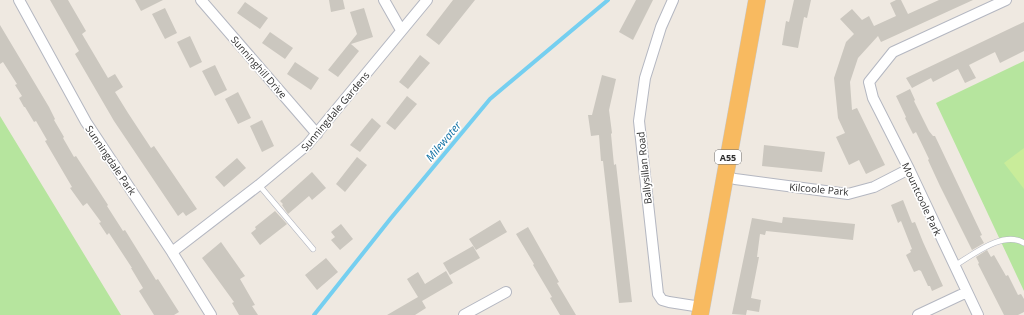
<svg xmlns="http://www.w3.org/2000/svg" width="1024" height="315" font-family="'Open Sans',sans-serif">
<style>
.green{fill:#b6e59e}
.pitch{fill:#c9ec9a}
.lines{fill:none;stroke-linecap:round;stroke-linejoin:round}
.stream{stroke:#75cff0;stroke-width:4}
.building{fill:#cbc7bf}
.service-casing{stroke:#b4b7c1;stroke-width:6}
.minor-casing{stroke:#b4b7c1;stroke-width:12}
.trunk-casing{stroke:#c9c9c9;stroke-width:18}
.service{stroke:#fff;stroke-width:5}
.minor{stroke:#fff;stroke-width:10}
.trunk{stroke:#f8ba60;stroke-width:17}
.labels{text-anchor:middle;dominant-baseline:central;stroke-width:3.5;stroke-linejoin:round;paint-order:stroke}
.shield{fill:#fff;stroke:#6d6d6d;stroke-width:1}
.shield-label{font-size:9px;font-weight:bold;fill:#2e2e2e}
.street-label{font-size:10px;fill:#2e2e2e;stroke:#fff}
.water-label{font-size:11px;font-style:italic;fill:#0d6fa3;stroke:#fff}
</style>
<rect width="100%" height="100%" fill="#efe9e1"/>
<path class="green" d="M1024,61V291L936,103Z
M0,116L121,315H0Z"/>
<path class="pitch" d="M1024,148V189L1004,163Z"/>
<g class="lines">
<path class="stream" d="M314,315L391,218L490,99L608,0"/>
</g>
<path class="building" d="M50,0H68L86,31L82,34L108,78L115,74L123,87L115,92L128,113L151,148L154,146L197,209L186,216L183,212L178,216L114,121L75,54L79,51Z
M135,0H163L141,11Z
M329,0H343L345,9L331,12Z
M453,0H475L439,45L426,35Z
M636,0H653L633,40L619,32Z
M794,0H811L807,18L804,17L798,48L782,45L786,21L789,22Z
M896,0H901L908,14L939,0H973L881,42L878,36L858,58L850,82L852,110L857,108L885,165L866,174L859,160L849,165L836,137L845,133L838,118L834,78L846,42L854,34L840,19L852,9L862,20L869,16L874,26L896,16L890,3Z
M245,2L268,18L260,29L237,13Z
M165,8L177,33L165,39L152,14Z
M364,8L373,37L351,44L359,51L338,77L328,70L357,34L350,12Z
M1024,22V51L1000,63L995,52L969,65L976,78L965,83L958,69L933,82L931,78L912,88L906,78Z
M0,25L49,107L55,119L54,120L64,137L63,138L74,157L76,156L108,205L107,206L123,231L125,230L156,280L158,279L179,312L174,315H154L139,291L143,288L131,268H132L109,233L107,235L99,223L101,222L87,203L83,206L70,188L72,187L45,141L47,140L36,121L34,122L25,107H24L19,98L22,96L15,85L17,84L3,62L0,64Z
M270,32L293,48L285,59L262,43Z
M190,36L202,62L190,68L177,42Z
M420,55L430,63L408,89L399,82Z
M295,62L319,78L311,90L287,74Z
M215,65L227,90L215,96L202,71Z
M602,75L616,79L609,110L612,133L611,134L614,165L616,164L632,302L619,303L603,161H601L599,135L591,136L588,115H592Z
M910,89L915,100L914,101L929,131L933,136H935L982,235L980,236L984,243L972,250L940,186L928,160L929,159L916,132L913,134L905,118L906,117L896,96Z
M238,92L251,118L238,124L225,99Z
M407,96L417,104L395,130L386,123Z
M372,118L381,126L360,152L350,145Z
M262,120L274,146L262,152L250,126Z
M764,145L825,152L822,172L762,166Z
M357,157L367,165L345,192L336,184Z
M237,158L246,168L224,187L215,177Z
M312,172L326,188L312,200L309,196L288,214L282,205L283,204L280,201Z
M903,200L912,223L915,222L923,242L943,286L932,291L930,286H928L921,271L919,270L914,272L906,255L911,252L910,250L912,249L901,221L898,223L891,205Z
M275,211L287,224L260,245L251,233L256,229L255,227Z
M783,217L855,224L853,240L766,231L765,235L760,234L757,257H759L751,298L761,300L759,312L747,310L746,315L732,314L752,218L782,223Z
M500,220L507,232L476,250L469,239Z
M341,224L353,239L340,250L331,240L335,237L331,232Z
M528,227L559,282L557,283L576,315H560L550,298L552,297L533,265L534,264L516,234Z
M221,242L245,276L240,279L255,305L252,306L258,315H239L232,303L234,302L202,258Z
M473,246L480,258L450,275L443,263Z
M987,250L991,257L994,255L1006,276L1008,275L1018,295L1021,294L1024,299V312L1018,315H1004L978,264L979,263L976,257Z
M326,258L338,272L317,290L305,275Z
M446,271L453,283L422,301L426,308L415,315H387L418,297L407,279L418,272L425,284Z"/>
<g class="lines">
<g class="service-casing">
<path id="service" d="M259,185L313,249
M954,266C973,255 1003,230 1024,243"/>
</g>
<g class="minor-casing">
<path id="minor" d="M19,0L86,122L172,252L211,315
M201,0L317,134
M384,0L401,30
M673,0L661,27L645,78L639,121L658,294L662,300L669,302L701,307
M725,176L735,179L848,194L874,187L909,169
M172,252L259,185L307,145L427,0
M464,315L506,292
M918,315L967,292
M978,315L909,169L873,98L869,82L893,52L1006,0"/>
</g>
<g class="trunk-casing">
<path id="trunk" d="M700,315L757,0"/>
</g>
<use href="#service" class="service"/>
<use href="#minor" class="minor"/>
<use href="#trunk" class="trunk"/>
</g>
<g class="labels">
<rect class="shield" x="715" y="150" width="26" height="14" rx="3"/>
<g class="shield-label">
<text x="728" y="157">A55</text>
</g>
<g class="street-label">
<text transform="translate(259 67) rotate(49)">Sunninghill Drive</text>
<text transform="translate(335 111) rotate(-50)">Sunningdale Gardens</text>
<text transform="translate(111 160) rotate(56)">Sunningdale Park</text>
<text transform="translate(644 168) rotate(-96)">Ballysillan Road</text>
<text transform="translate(819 189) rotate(5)">Kilcoole Park</text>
<text transform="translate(922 199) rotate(65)">Mountcoole Park</text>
</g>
<g class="water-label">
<text transform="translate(443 141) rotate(-50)">Milewater</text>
</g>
</g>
</svg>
